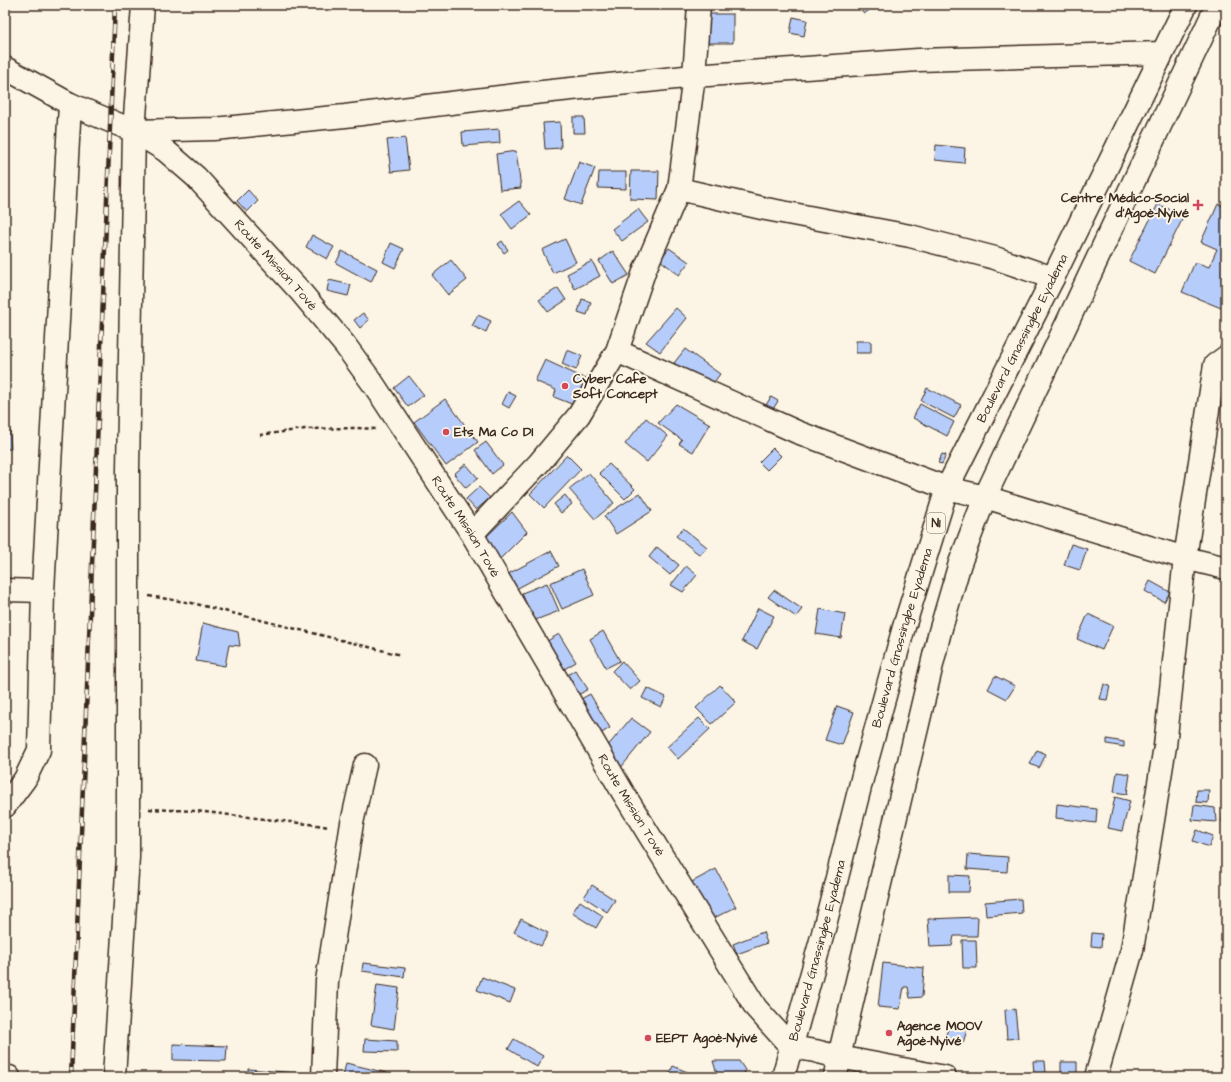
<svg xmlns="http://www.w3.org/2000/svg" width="1231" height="1082" font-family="'Architects Daughter',sans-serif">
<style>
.building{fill:#b6cdfc;stroke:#3b2a1e}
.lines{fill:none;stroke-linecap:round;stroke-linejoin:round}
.minor-casing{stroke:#3b2a1e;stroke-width:25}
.tertiary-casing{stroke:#3b2a1e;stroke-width:25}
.trunk-casing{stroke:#3b2a1e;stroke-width:25}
.path{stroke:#3b2a1e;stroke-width:2.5;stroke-dasharray:4 3;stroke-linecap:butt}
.minor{stroke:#fcf5e5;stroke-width:22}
.tertiary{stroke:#fcf5e5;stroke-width:22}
.trunk{stroke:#fcf5e5;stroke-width:22}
.rail-casing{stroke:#3b2a1e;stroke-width:4.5}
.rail{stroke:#fcf5e5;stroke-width:3;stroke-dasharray:9;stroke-linecap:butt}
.poi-dot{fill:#d1495b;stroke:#fcf5e5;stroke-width:1.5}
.labels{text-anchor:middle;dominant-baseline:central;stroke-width:4;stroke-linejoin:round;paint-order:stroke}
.shield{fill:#fcf5e5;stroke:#75675a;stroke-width:1}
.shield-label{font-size:12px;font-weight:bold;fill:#3b2a1e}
.poi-label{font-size:13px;font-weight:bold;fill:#3b2a1e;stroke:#fcf5e5;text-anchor:start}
.street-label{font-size:13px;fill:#3b2a1e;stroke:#fcf5e5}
</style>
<rect width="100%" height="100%" fill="#fcf5e5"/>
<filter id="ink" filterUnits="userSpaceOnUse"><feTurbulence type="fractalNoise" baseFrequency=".025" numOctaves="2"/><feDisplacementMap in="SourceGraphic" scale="8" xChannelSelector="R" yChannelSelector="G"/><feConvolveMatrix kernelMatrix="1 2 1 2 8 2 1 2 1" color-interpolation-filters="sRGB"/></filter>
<g filter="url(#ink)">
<path class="building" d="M857,5H876L864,14Z
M700,14H733V43H700Z
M793,17L807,20L804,36L790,33Z
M573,117H584L585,133H573Z
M560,122L561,148L545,149L543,123Z
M499,129L500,143L463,146L462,132Z
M405,138L409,170L391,172L387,140Z
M936,145L965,148L964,163L935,160Z
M516,151L521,188L500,190L496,154Z
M579,162L595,168L581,205L565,199Z
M631,171H659L658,200L630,199Z
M599,172H626V189L598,188Z
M248,190L258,201L247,212L237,201Z
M519,201L531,215L512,229L501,214Z
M1158,204L1184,216L1155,274L1129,261Z
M1218,204L1226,207V310L1182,292L1195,262L1209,267L1217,249L1201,242Z
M638,209L648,222L622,241L612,229Z
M312,235L334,247L327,259L306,247Z
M565,239L576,262L553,273L542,250Z
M502,241L508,250L504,253L498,244Z
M391,243L404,249L395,268L383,262Z
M669,248L689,262L679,275L660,260Z
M342,251L377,269L371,282L336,263Z
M613,251L629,275L613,284L599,261Z
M451,260L467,280L448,295L432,275Z
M592,261L600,276L575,289L567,274Z
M329,280L351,285L348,296L327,291Z
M558,288L566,300L548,312L539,300Z
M582,299L591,302L587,315L578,312Z
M676,308L687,318L660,352L646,342Z
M363,313L369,320L360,328L354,320Z
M478,315L491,321L486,332L472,326Z
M856,341H871V353H856Z
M685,349L720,374L709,389L674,363Z
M567,350L582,356L576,370L562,364Z
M545,360L586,379L574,405L554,397L556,390L535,381Z
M409,376L424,395L408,407L394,388Z
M927,388L961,405L954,418L921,401Z
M508,392L516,396L509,408L502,404Z
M771,397L778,401L773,409L766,405Z
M445,399L478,442L446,466L414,422Z
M676,404L710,424L693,452L679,444L682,440L658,423Z
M920,404L954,422L947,436L913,418Z
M646,418L668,436L647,462L625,444Z
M5,419H9L11,449H5Z
M486,442L503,465L492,474L475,450Z
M773,448L781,456L767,470L759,462Z
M942,454L946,455L942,464L938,463Z
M567,455L581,469L544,508L530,494Z
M466,464L478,478L466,488L454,474Z
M609,464L635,489L625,499L599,473Z
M589,473L614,503L595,519L569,489Z
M479,487L490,498L476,510L466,499Z
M640,493L652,511L616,534L604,516Z
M5,495H9V507H5Z
M565,495L572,504L561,513L554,504Z
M512,512L527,532L496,563L484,539Z
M683,528L707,547L700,555L676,536Z
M1071,544L1087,549L1080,570L1064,565Z
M657,547L679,565L670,575L649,557Z
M551,551L559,566L516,589L508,574Z
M686,566L697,575L683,592L671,585Z
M582,569L594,595L562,609L550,583Z
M1150,581L1170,592L1164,602L1145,591Z
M547,583L559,611L533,621L522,593Z
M774,590L802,609L796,617L768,597Z
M758,608L774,616L757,649L742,641Z
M820,609L845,614L841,638L816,634Z
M1088,614L1113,626L1102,650L1077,639Z
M203,623L238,632L240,646L229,645L225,666L196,661Z
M603,631L620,661L606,668L590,639Z
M559,634L576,662L561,671L544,643Z
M622,661L640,681L630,690L612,671Z
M575,670L588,689L575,697L563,678Z
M995,676L1015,686L1007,699L988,689Z
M1104,684L1110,686L1107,700L1100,699Z
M720,685L736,702L712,724L696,708Z
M647,688L666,697L661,707L642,698Z
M590,694L610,728L595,737L574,703Z
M837,706L854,712L842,745L825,740Z
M631,718L650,732L619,770L602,753Z
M699,718L710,729L678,759L667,747Z
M1107,739L1124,742V747L1107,744Z
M1037,750L1046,754L1039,768L1030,764Z
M1117,772L1130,774L1127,794L1114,792Z
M1226,787V822H1222Z
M1197,790H1209L1208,803L1196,802Z
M1115,797L1130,801L1122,831L1108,828Z
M1057,804L1097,809L1096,823L1056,818Z
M1194,805L1215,808L1216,822L1192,820Z
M1197,830L1213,836L1209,847L1193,841Z
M968,854L1008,857L1007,872L967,869Z
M716,869L736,907L710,920L690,883Z
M949,875L970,876L969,892H949Z
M592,885L615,900L607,912L584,897Z
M1021,899L1022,913L986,916L985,902Z
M580,901L603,916L596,928L572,913Z
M978,917L977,936H954L952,946L930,947L928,919Z
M521,919L548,933L541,946L514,932Z
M763,932L767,943L737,954L733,944Z
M1092,933L1102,934L1101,947L1091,946Z
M962,940H976L977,968H963Z
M363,963L405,968L404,977L362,971Z
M883,963L924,968L922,997L910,998L908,987H904L900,1009L878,1007Z
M482,977L515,990L510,1003L477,990Z
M377,985L399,988L394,1029L371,1025Z
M1015,1009L1018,1038L1007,1039L1005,1010Z
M950,1024L967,1030L963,1043L945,1037Z
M365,1039L397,1041V1052L364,1051Z
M514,1039L543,1056L537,1067L508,1049Z
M173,1044L227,1046L226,1061L173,1060Z
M713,1061H739L745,1070L744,1077H718Z
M1033,1061H1045L1046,1073L1034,1074Z
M1061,1062H1077V1077H1061Z
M346,1063L403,1077H343Z
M673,1066L699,1077H668Z
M248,1069L298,1073L297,1077H248Z"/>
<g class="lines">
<g class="minor-casing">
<path id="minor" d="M134,131L214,129L345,116L524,94L694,76L918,60L1162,53
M679,189L766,209L910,236L995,258L1053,278
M617,351L797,432L947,488L985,497L1185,558L1226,568
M472,534L539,463L579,415L617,351L645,269L679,189L694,76L699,5
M5,590L43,591
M5,806L25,779L39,750L43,591L70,104
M839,1057L945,1077
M5,1076L9,1077
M114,1077L128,857V469L134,131L143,5
M323,1077L327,981L352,823L365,765
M1096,1077L1132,950L1165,746L1185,558L1215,365L1226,357"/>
</g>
<g class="tertiary-casing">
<g id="tertiary">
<path id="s1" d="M5,68L70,104L134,131L166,151L196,177L300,291L345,345L374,385L472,534L622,791L756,1008L791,1047L815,1051L839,1057"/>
</g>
</g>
<g class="trunk-casing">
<g id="trunk">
<path id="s2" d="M783,1077L823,933L863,775L904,627L947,488L1053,278L1186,5"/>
<path d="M836,1077L839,1057L939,635L960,563L985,497L1217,5"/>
</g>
</g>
<path class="path" d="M260,435L305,429L355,428L377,429
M149,596L192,603L401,655
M149,809L196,811L317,825L329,827"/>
<use href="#minor" class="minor"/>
<use href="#tertiary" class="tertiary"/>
<use href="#trunk" class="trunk"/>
<g class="rail-casing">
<path id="rail" d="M71,1077L115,5"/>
</g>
<use href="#rail" class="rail"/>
</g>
</g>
<g class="poi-dot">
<path d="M1196 199h4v4h4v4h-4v4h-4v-4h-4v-4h4z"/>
<circle cx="565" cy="386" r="4"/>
<circle cx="446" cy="432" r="4"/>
<circle cx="889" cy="1033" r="4"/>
<circle cx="648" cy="1038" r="4"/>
</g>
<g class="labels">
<rect class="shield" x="927" y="513" width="18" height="20" rx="3"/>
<g class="shield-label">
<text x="936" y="523">N1</text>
</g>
<g class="poi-label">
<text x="1189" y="198" text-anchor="end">Centre Médico-Social<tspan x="1189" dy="15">d'Agoè-Nyivé</tspan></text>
<text x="573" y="379">Cyber Cafe<tspan x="573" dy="15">Soft Concept</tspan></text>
<text x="454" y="432">Ets Ma Co DI</text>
<text x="897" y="1026">Agence MOOV<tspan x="897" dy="15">Agoè-Nyivé</tspan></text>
<text x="656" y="1038">EEPT Agoè-Nyivé</text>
</g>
<g class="street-label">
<text stroke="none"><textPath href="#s1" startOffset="340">Route Mission Tové</textPath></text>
<text stroke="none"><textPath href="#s2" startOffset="779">Boulevard Gnassingbe Eyadema</textPath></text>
<text stroke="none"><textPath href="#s1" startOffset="664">Route Mission Tové</textPath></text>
<text stroke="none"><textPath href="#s2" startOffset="455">Boulevard Gnassingbe Eyadema</textPath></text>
<text stroke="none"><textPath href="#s1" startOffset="988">Route Mission Tové</textPath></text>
<text stroke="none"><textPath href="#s2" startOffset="131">Boulevard Gnassingbe Eyadema</textPath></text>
</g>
</g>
<rect width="1231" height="1082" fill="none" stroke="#fcf5e5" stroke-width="20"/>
<rect x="10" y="10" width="1211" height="1062" fill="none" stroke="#3b2a1e" stroke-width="1.5" filter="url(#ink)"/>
</svg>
